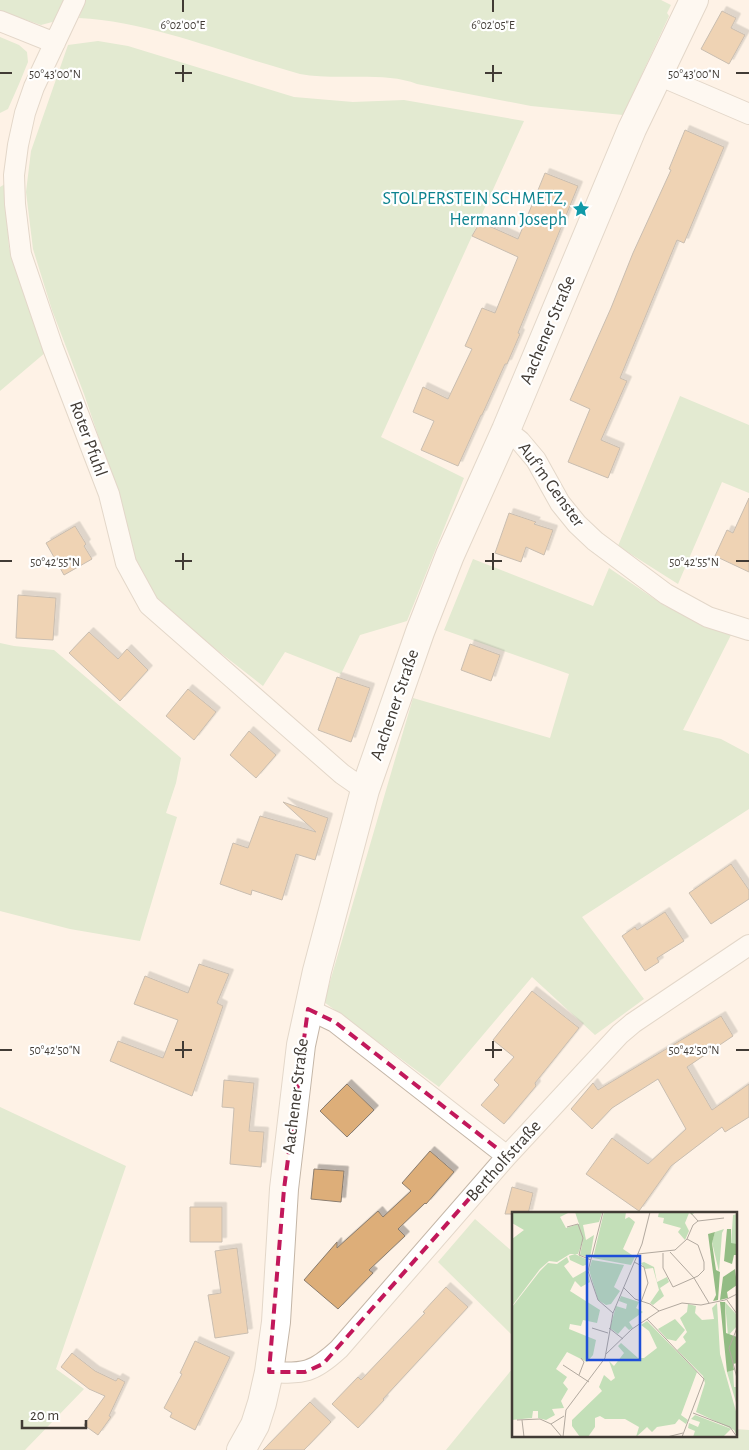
<svg xmlns="http://www.w3.org/2000/svg" width="749" height="1450" font-family="'Alegreya Sans',sans-serif">
<style>
.green{fill:#c3dfb8}
.building{fill:#ddae79;stroke:#8a7d6f;filter:url(#shadow)}
.lines{fill:none;stroke-linecap:round;stroke-linejoin:round}
.street-casing{stroke:#c4b6a7;stroke-width:22}
.secondary-casing{stroke:#c4b6a7;stroke-width:30}
.street{stroke:#fff;stroke-width:20}
.secondary{stroke:#fff;stroke-width:28}
.marked{fill:none;stroke:#c2185b;stroke-width:4;stroke-dasharray:10 6;stroke-linejoin:round}
.ticks{fill:none;stroke:#413b35;stroke-width:2}
.labels{text-anchor:middle;dominant-baseline:central;stroke-width:4.5;stroke-linejoin:round;paint-order:stroke}
.culture-label{font-size:18px;fill:#0d838f;stroke:#fff;text-anchor:end}
.street-label{font-size:18px;fill:#413b35;stroke:#fff}
.inset-road{fill:none;stroke:#b2a99f;stroke-width:1}
.view{fill:#1d4ed8;fill-opacity:0.15;stroke:#1d4ed8;stroke-width:2.5}
.inset-edge{fill:none;stroke:#413b35;stroke-width:2.5}
.ticks-label{font-size:12px;text-anchor:middle;fill:#413b35;stroke:#fff;stroke-width:4.5;stroke-linejoin:round;paint-order:stroke}
</style>
<defs>
<filter id="shadow"><feDropShadow dx="4.5" dy="-4.5" stdDeviation="0" flood-color="#0004"/></filter>
</defs>
<rect width="100%" height="100%" fill="#fef2e6"/>
<path class="green" d="M0,0H68L56,21L41,25L0,11Z
M85,0H661L671,5L667,13L669,16L623,115L531,106L417,84C385,71 336,81 300,74C285,70 271,65 256,61C198,43 139,21 79,18Z
M0,37L19,45L27,52L28,62L19,84L8,109L0,113Z
M98,41L128,46L294,97L353,102L404,100L524,121L381,437L464,478L407,621L360,635L341,674L285,652L263,686L159,605L135,563L118,494L84,394L52,310L33,249L26,192L31,151L68,45Z
M5,184L9,248L46,352L0,391V187Z
M680,396L749,425V493L722,482L678,584L618,546Z
M473,559L593,606L609,568L665,606L731,635L683,730L721,739L749,754V809L582,917L644,999L595,1035L532,977L439,1087L324,1002L413,698L550,738L569,674L444,630Z
M0,643L14,646L54,650L181,758L176,783L166,813L177,817L140,941L70,929L0,911Z
M0,1107L126,1166L56,1369L84,1389L25,1450H0Z
M475,1219L513,1252V1336L438,1262Z
M513,1368V1436H735V1429L749,1430V1450H446Z"/>
<path class="building" d="M722,11L736,18L731,28L745,35L729,64L701,49Z
M685,130L724,147L684,243L677,240L620,378L627,381L601,440L620,448L608,478L568,462L590,409L570,400L611,308L633,253L671,170L669,169Z
M545,173L578,186L518,333L520,334L507,364H505L482,415H481L458,466L421,450L434,421L413,412L423,387L448,399L472,349L465,346L482,308L495,313L518,257L472,236L480,222L518,239Z
M749,498V572L715,556L727,530L733,533Z
M509,513L536,522L534,524L553,530L544,555L526,547L521,562L495,553Z
M75,526L86,544L84,546L92,559L64,575L46,543Z
M18,595L56,598L53,640L16,638Z
M89,632L118,659L127,649L148,670L120,701L69,653Z
M470,644L500,655L491,681L461,670Z
M337,677L370,688L351,742L318,730Z
M188,689L216,712L194,740L166,716Z
M249,731L276,755L256,778L230,755Z
M283,802L328,818L315,860L296,854L282,900L252,890L251,895L220,884L233,843L248,848L260,816L316,832Z
M731,864L749,890V899L711,924L689,893Z
M665,912L684,941L657,958L659,962L645,971L622,936L635,927L637,930Z
M199,964L229,974L217,1003L223,1006L192,1096L110,1061L118,1041L163,1058L178,1020L134,1004L145,976L188,993Z
M532,991L579,1028L535,1083L536,1086L504,1124L481,1105L499,1085L494,1080L514,1057L493,1040Z
M721,1016L733,1036L687,1067L712,1110L749,1084V1117L725,1132L722,1127L671,1166L639,1211L586,1174L612,1138L648,1164L686,1129L658,1079L612,1108L592,1129L571,1109L593,1083L598,1090Z
M224,1080L254,1083L249,1131L264,1132L261,1167L230,1164L234,1108L222,1107Z
M347,1084L374,1110L347,1137L320,1111Z
M430,1151L454,1172L426,1204L425,1203L398,1229L405,1236L369,1270L373,1273L338,1309L304,1280L337,1242V1248L378,1211L383,1217L411,1191L402,1183Z
M314,1169L344,1171L341,1202L311,1199Z
M512,1187L533,1193L528,1214H505Z
M190,1207H222V1242H190Z
M237,1248L248,1333L215,1338L208,1295L221,1293L215,1251Z
M446,1287L468,1307L383,1399L384,1400L358,1428L332,1404L358,1377L361,1380L425,1313L423,1312Z
M195,1341L230,1357L195,1430L170,1417L172,1413L164,1408L182,1374L180,1373Z
M72,1353L95,1371L116,1381L118,1378L125,1382L109,1416L111,1417L98,1435L84,1425L105,1396L89,1389L61,1367Z
M310,1402L331,1422L304,1450H263Z"/>
<g class="lines">
<g class="street-casing">
<path id="street" d="M75,0L34,87L25,113L18,145L14,175L15,204L21,254L53,348L109,494L126,563L149,605L342,774L365,790
M0,21L55,43
M658,75L749,114
M506,430L520,441L536,460L560,503L577,524L595,541L666,594L708,617L749,630
M308,1009L335,1022L507,1156
M269,1372C304,1374 313,1373 339,1349L507,1156L620,1034L633,1023L749,945"/>
</g>
<g class="secondary-casing">
<path id="secondary" d="M241,1450L255,1425L262,1403L269,1372L276,1322L284,1189L301,1045L317,971L365,790L420,632L450,555L506,430L632,129L694,0"/>
</g>
<use href="#street" class="street"/>
<use href="#secondary" class="secondary"/>
</g>
<path d="M0 0H749V1450H0ZM308,1009L335,1022L507,1156L323,1364L305,1372H269L284,1189Z" fill="#fef2e6" fill-opacity=".55" fill-rule="evenodd"/>
<path class="marked" d="M308,1009L335,1022L507,1156L323,1364L305,1372H269L284,1189Z"/>
<path class="ticks" d="M183,0V12M493,0V12M183,65V82M493,65V82M0,73H12M175,73H192M485,73H502M736,73H749M183,553V570M493,553V570M0,561H12M175,561H192M485,561H502M736,561H749M183,1041V1058M493,1041V1058M0,1050H12M175,1050H192M485,1050H502M736,1050H749"/>
<defs>
<g id="sight-bare" transform="scale(1.35)"><path d="M0-6L1.8-2.2L6-1.7L2.9 1.2L3.7 5.4L0 3.3L-3.7 5.4L-2.9 1.2L-6-1.7L-1.8-2.2Z" fill="#0f9aa8" stroke="#fff" stroke-width="2.5" paint-order="stroke"/></g>
</defs>
<g fill-rule="evenodd">
<use href="#sight-bare" x="581" y="209"/>
</g>
<g class="labels">
<g class="culture-label">
<text x="567" y="199">STOLPERSTEIN SCHMETZ,<tspan x="567" dy="21">Hermann Joseph</tspan></text>
</g>
<g class="street-label">
<text transform="translate(548 330) rotate(-67)">Aachener Straße</text>
<text transform="translate(88 439) rotate(70)">Roter Pfuhl</text>
<text transform="translate(551 485) rotate(54)">Auf'm Genster</text>
<text transform="translate(395 705) rotate(-71)">Aachener Straße</text>
<text transform="translate(296 1096) rotate(-83)">Aachener Straße</text>
<text transform="translate(504 1161) rotate(-48)">Bertholfstraße</text>
</g>
</g>
<g transform="translate(512 1212)">
<rect width="225" height="225" fill="#fef2e6"/>
<path d="M0,0H58L48,5L54,16L67,12L63,0L90,1L87,10L71,13L74,28L82,23L78,46L68,43L71,28L66,42H58L45,50L37,49L28,57L0,94V27L12,18L0,11ZM92,0H114L113,7L117,5L123,10L111,37L123,45L119,53L81,46ZM147,0H183L180,3L177,1L173,11L177,19L173,28L166,20L169,16L151,11L152,6L146,5ZM225,2V32H219L221,3ZM212,17L210,21L207,60L200,30L203,20ZM63,42L76,48V52L71,54L58,48L57,44ZM55,45L57,50L52,54L61,66L75,58L78,70L69,75L63,69L58,79L88,98L85,111L71,108L69,114L58,112L57,117L84,128L81,143L75,150L55,140L44,157L55,165L51,171L56,177L49,189L52,196L40,197L43,203L34,208L26,206V199H21L20,206L0,208V95L28,59L36,51L45,52ZM80,48L112,53L102,75L108,79L99,92L94,93L86,88L77,58ZM132,50L142,55L145,70L155,65L157,70L148,76L152,84L141,93L138,91L147,78L141,56L133,57L129,51ZM109,84L127,90L124,96L131,100L117,110L121,116L117,118L113,114L106,122L98,116L104,94L114,97L115,92L107,89ZM213,90L225,103V114L216,124ZM205,91L208,142L225,203V224L222,218L184,200L193,171L191,164L165,138L174,130L171,125L175,120L168,106L175,100L176,92L184,94L183,101L190,108L202,107L200,96ZM163,107L173,118L164,129L155,127L146,117ZM135,109L185,160L169,203L176,208L174,212L167,207L163,212L145,215L140,220L135,215L124,225L127,215L113,207H93L88,204L83,206V215L76,225H68L60,214V208L90,179L87,175L92,163L99,169L103,166L97,149L102,154L112,141L106,134L109,131L126,146H132L145,136L137,119L129,113ZM221,158L222,175H225V194L215,160ZM183,203L217,216L219,217L211,225H181L183,219L176,216L177,211L186,215L188,210L179,207Z" fill="#c3dfb8"/>
<path d="M215,17H219V31L225,32V43H222L220,52L212,49ZM203,20L200,31L204,58L208,60L206,88L201,89L204,83L196,22ZM223,57L225,73L215,80L216,86L208,88L211,65ZM208,90H213L214,121L225,125V151L221,152L222,158L215,160Z" fill="#93bc84"/>
<path class="inset-road" d="M91,0L76,59L86,88L101,101M178,0L186,9L212,6M55,15L66,12L71,26L67,43L79,48M158,40L182,66L197,91M151,41V56L161,75L186,64L192,58V50L186,33L175,27M126,42L163,38L175,27L181,13L186,9M122,50L132,55L136,71L129,90M111,75L123,87L138,92L147,99M215,88L225,102M135,107L192,167L170,225M80,116L96,121M97,116L111,127M225,116L217,136L225,166M94,142L120,117L147,99L170,91L189,93L213,88L225,82M51,153L77,170M67,163L72,150L69,146M181,201L218,215L225,225M5,208L28,207L39,212M10,208L12,225M39,212L50,225M39,212L52,204M51,225L54,198L93,146L101,101L130,32L138,0M155,225L171,221"/>
<path class="view" d="M75,44H128V148H75Z"/>
<rect width="225" height="225" class="inset-edge"/>
</g>
<g class="ticks-label">
<text x="183" y="29">6°02'00"E</text>
<text x="493" y="29">6°02'05"E</text>
<text x="55" y="78">50°43'00"N</text>
<text x="694" y="78">50°43'00"N</text>
<text x="55" y="566">50°42'55"N</text>
<text x="694" y="566">50°42'55"N</text>
<text x="55" y="1054">50°42'50"N</text>
<text x="694" y="1054">50°42'50"N</text>
</g>
<path d="M22 1420v8h64v-8" fill="none" stroke="#413b35" stroke-width="2.5"/>
<text x="30" y="1420" font-size="15" fill="#413b35" stroke="#ffffff" stroke-width="4" paint-order="stroke">20 m</text>
</svg>
